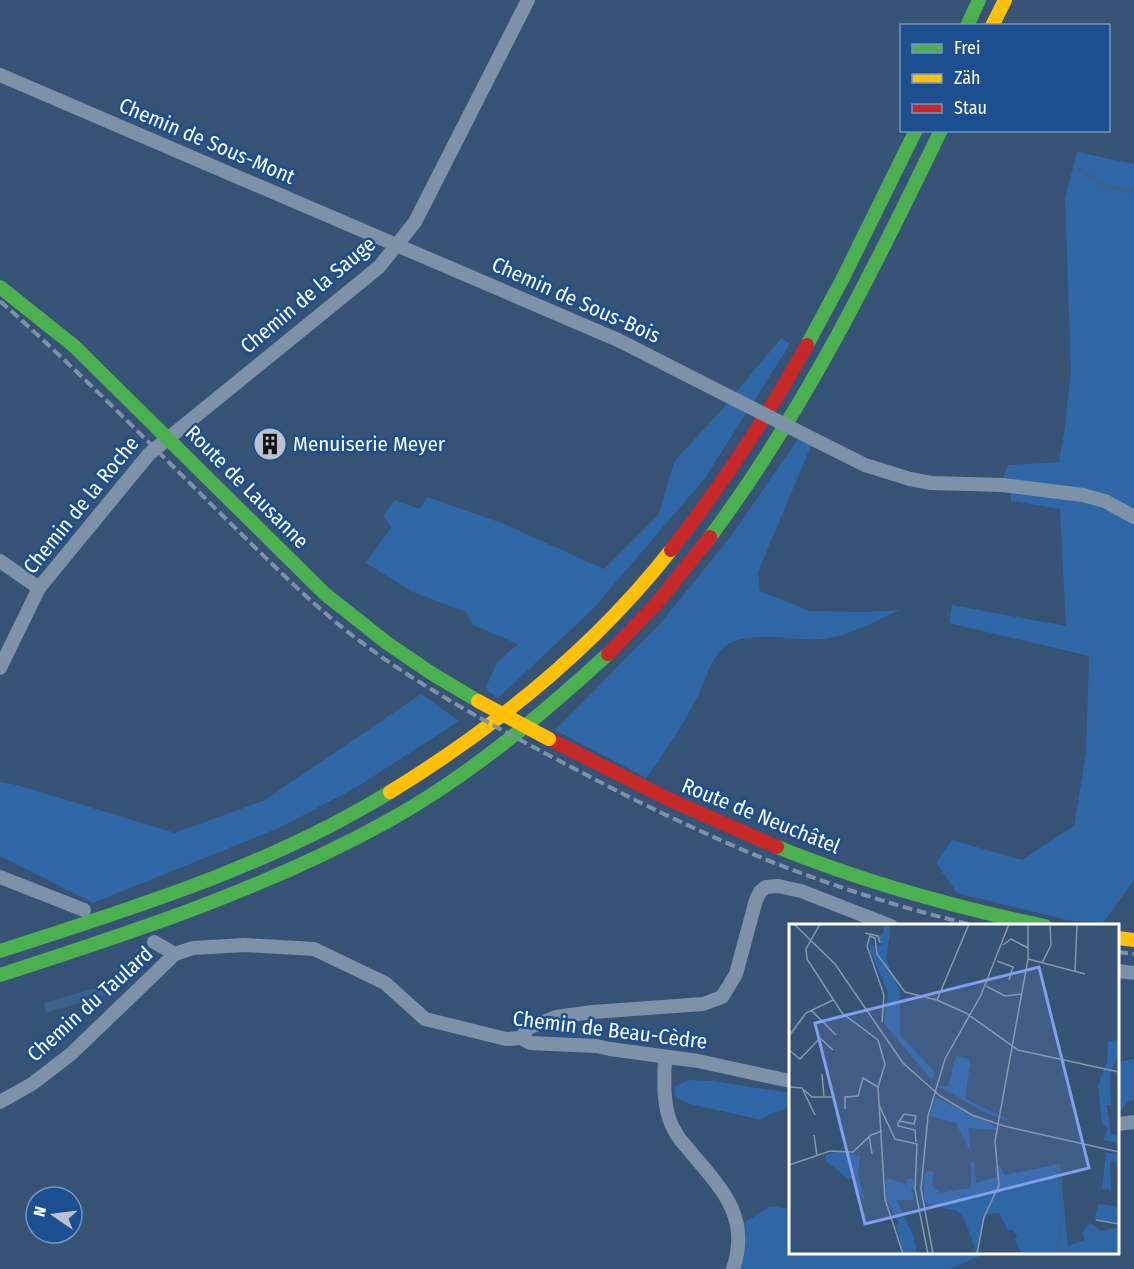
<svg xmlns="http://www.w3.org/2000/svg" width="1134" height="1269" font-family="'Fira Sans Condensed',sans-serif">
<style>
.green{fill:#2f66a5}
.water{fill:#3b618d}
.lines{fill:none;stroke-linecap:round;stroke-linejoin:round}
.stream{stroke:#3b618d;stroke-width:4}
.street{stroke:#7d92a8;stroke-width:14}
.fast{stroke:#4caf50;stroke-width:14}
.slow{stroke:#ffc107;stroke-width:14}
.jam{stroke:#c62828;stroke-width:14}
.rail{stroke:#7e92a7;stroke-width:4;stroke-dasharray:10 4.5;stroke-linecap:butt}
.street-bridge{stroke:#7d92a8;stroke-width:14}
.slow-bridge{stroke:#ffc107;stroke-width:14}
.labels{text-anchor:middle;dominant-baseline:central;stroke-width:5;stroke-linejoin:round;paint-order:stroke}
.street-label{font-size:21px;fill:#fff;stroke:#1b4f8f}
.poi-label{font-size:21px;fill:#fff;stroke:#1b4f8f;text-anchor:start}
.inset-river{fill:none;stroke:#3b618d;stroke-width:3}
.inset-road{fill:none;stroke:#8697ac;stroke-width:1.5}
.view{fill:#839eea;fill-opacity:0.15;stroke:#839eea;stroke-width:3}
.inset-edge{fill:none;stroke:#fff;stroke-width:3}
</style>
<rect width="100%" height="100%" fill="#365274"/>
<path class="green" d="M1077,152L1134,164V880L1103,923L1067,920L957,893L936,863L952,840L1022,860L1074,826L1086,753L1089,656L949,623L952,605L1066,626L1060,509L1011,501V490L1049,487L1003,477L1008,465L1059,462L1064,433L1071,372L1065,198Z
M781,338L790,344L705,478L592,610L498,698L485,689L497,662L518,644L473,625L466,612L413,592L366,563L391,527L383,516L394,500L420,509L427,497L502,523L604,569L659,514L674,462L723,408Z
M798,439L811,446L758,572L760,591L810,611L863,612L900,610C877,620 848,637 822,639C795,642 740,627 720,651C709,664 705,681 698,696C683,725 665,752 646,778L555,730L660,624L731,536Z
M421,694L459,721L357,787L279,828L93,903L0,856V782L17,785L175,833L265,800Z
M1134,1059V1100L1128,1101L1118,1115V1062Z
M688,1080L713,1081L790,1093V1105C782,1112 769,1112 762,1120L690,1104L675,1097L674,1087Z
M770,1206L790,1209V1252L986,1253L950,1269H727L744,1223Z"/>
<path class="water" d="M106,985L108,994L46,1013L44,1003Z"/>
<g class="lines">
<path class="stream" d="M1080,170L1107,187L1134,191"/>
<path class="street" d="M0,75L618,340L734,399
M815,440L865,465L910,479L931,483L1003,485L1083,495L1105,501L1134,517
M0,561L39,588
M0,668L39,588L149,454L379,267L415,222L528,0
M0,877L84,910
M154,942L175,954
M1118,971L1134,973
M521,1038L528,1028L556,1017L593,1012L703,1004L722,997L736,974L756,900L760,892L766,887L778,886L801,891L891,926
M665,1057C664,1081 662,1112 676,1133C680,1141 688,1148 693,1155C724,1191 750,1219 733,1269
M0,1102L32,1084L71,1054L175,954L193,948L245,945L314,949L385,983L425,1019L506,1039L521,1038L530,1043L596,1046L610,1049L698,1061L790,1081
M1118,1124L1134,1122"/>
<path class="fast" d="M967,26L979,0
M0,287L74,346L325,594L387,643L431,673L478,701
M807,345L843,278L916,130
M710,537C804,411 873,271 941,130
M777,847C864,882 953,907 1045,926
M0,951C133,908 270,866 390,792
M0,975C133,932 265,889 388,821C469,776 540,716 608,654"/>
<path class="slow" d="M992,26L1005,0
M390,792C496,727 594,648 671,550
M1118,938L1134,940"/>
<path class="jam" d="M671,550C722,485 767,417 807,345
M608,654L656,604L710,537
M549,739L668,799L777,847"/>
<path class="rail" d="M0,301C77,369 149,443 222,515C260,552 297,590 338,624C404,678 479,718 554,758C600,782 645,806 692,827C782,870 879,903 977,926
M1118,952L1134,954"/>
<path class="street-bridge" d="M734,399L815,440"/>
<path class="slow-bridge" d="M478,701L549,739"/>
</g>
<defs>
<g id="building-disc" transform="scale(1.725)"><circle r="9.5" fill="#b9c2ce" stroke="#1b4f8f"/><path d="M-4-6H4V6H1V3H-1V6H-4ZM-2.5-4.3h1.7v1.8h-1.7ZM.8-4.3h1.7v1.8H.8ZM-2.5-1h1.7V.8h-1.7ZM.8-1h1.7V.8H.8Z" fill="#111"/></g>
</defs>
<g fill-rule="evenodd">
<use href="#building-disc" x="270" y="444"/>
</g>
<g class="labels">
<g class="street-label">
<text transform="translate(207 141) rotate(23)">Chemin de Sous-Mont</text>
<text transform="translate(308 295) rotate(-40)">Chemin de la Sauge</text>
<text transform="translate(576 300) rotate(24)">Chemin de Sous-Bois</text>
<text transform="translate(247 487) rotate(45)">Route de Lausanne</text>
<text transform="translate(81 505) rotate(-51)">Chemin de la Roche</text>
<text transform="translate(761 816) rotate(22)">Route de Neuchâtel</text>
<text transform="translate(90 1004) rotate(-42)">Chemin du Taulard</text>
<text transform="translate(610 1030) rotate(7)">Chemin de Beau-Cèdre</text>
</g>
<g class="poi-label">
<text x="293" y="444">Menuiserie Meyer</text>
</g>
</g>
<g transform="translate(789 924)">
<rect width="330" height="330" fill="#365274"/>
<path d="M95,0H101V7L97,35L111,67V111L146,148L143,156L95,99L99,69L81,26V18L86,23L93,21L89,13L94,10ZM330,116V131L321,150L322,181H318L322,210L330,212V219L314,216L319,204L313,200L309,161L318,138L319,117ZM167,132L179,135L181,140L176,175L224,198L197,189L149,162L159,163ZM146,173L208,203L207,206L179,204L182,229L167,199L141,192ZM50,227L71,232L69,249L76,277L66,264L65,254L59,255L37,237L36,231ZM317,228L330,231V238L321,237L322,266L313,265ZM182,238H185L187,259L207,253L206,244L210,241L216,251L271,240L279,322L296,316L293,309L301,299L312,307L330,303V330H233L226,316L228,312L224,306L219,307L210,289L196,291L188,330L175,294L168,287L136,279L135,272V252L139,247L144,248L143,262L151,269L182,264ZM98,254L117,260L118,266V255H124L125,265L119,266L124,267V276H107L124,311L128,330L114,329L107,301L110,299L96,273ZM309,280L330,283V299L306,295Z" fill="#2f66a5"/>
<path class="inset-river" d="M267,330L274,288L268,242"/>
<path class="inset-road" d="M5,0L46,40L114,139L151,172L183,191L215,202L330,228M31,0L17,25L18,35L53,89L89,116M76,9L89,12L91,19M214,21L222,15L239,24M239,35L296,50M208,37L224,43L220,56M253,39L262,21L261,0M286,47L288,0M197,62L216,72L233,70M148,76L180,0M22,86L47,111M93,98L95,71L78,22L81,12L86,14L88,30L116,68L148,76L177,89L229,126L330,148M0,112L17,89L44,76M89,116L96,140L89,163L96,275L114,330M0,126L11,135L31,114L44,126M33,150L35,172M0,163L13,164L26,191M15,166L23,173H43M90,181L106,215L128,220L126,265L139,330M56,185V173L69,172L74,154L89,163M111,197L125,200L127,192L115,190L109,199V202L126,206L127,218M25,211L28,232M80,212L83,230M0,241L41,227L64,228L82,211L93,207M307,296L330,300M144,330L132,265L139,192L156,135L192,71L220,0M188,330L195,293L210,261L206,217L239,35V0"/>
<path class="view" d="M250,43L300,244L76,300L26,99Z"/>
<rect width="330" height="330" class="inset-edge"/>
</g>
<rect x="900" y="24" width="210" height="108" fill="#1b4f8f" stroke="#7695bc" stroke-width="1.5"/>
<rect x="912" y="44" width="30" height="9" fill="#4caf50" stroke="#7695bc" stroke-width="1.5"/>
<text x="954" y="54" font-size="18" fill="#ffffff">Frei</text>
<rect x="912" y="74" width="30" height="9" fill="#ffc107" stroke="#7695bc" stroke-width="1.5"/>
<text x="954" y="84" font-size="18" fill="#ffffff">Zäh</text>
<rect x="912" y="104" width="30" height="9" fill="#c62828" stroke="#7695bc" stroke-width="1.5"/>
<text x="954" y="114" font-size="18" fill="#ffffff">Stau</text>
<g transform="translate(54 1215) rotate(284)"><circle r="28" fill="#1b4f8f" stroke="#7695bc" stroke-width="1.5"/>
<path d="M0-4.5L10 22L0 15L-10 22Z" fill="#b9c2ce"/>
<text y="-9" font-size="16" font-weight="bold" text-anchor="middle" fill="#ffffff">N</text>
</g>
</svg>
